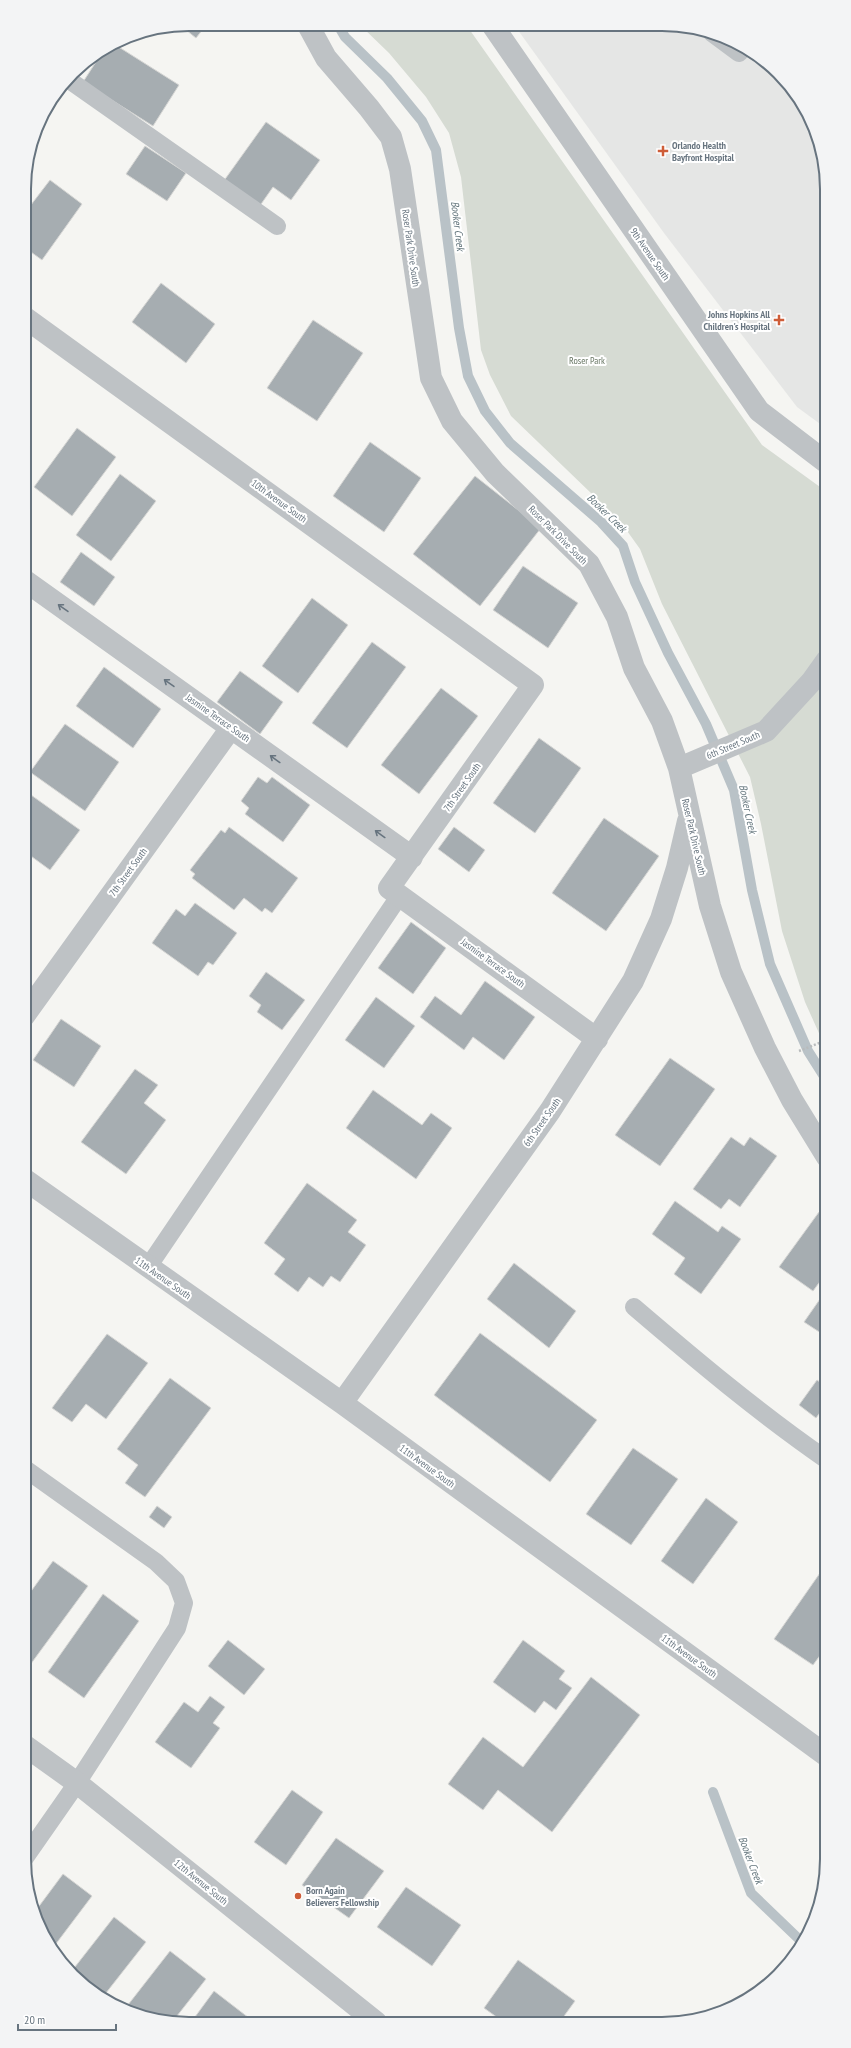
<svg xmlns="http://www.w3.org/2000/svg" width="851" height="2048" font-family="'PT Sans Narrow',sans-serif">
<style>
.built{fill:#e5e6e5}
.green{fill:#d6dbd3}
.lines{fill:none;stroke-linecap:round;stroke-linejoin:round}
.stream{stroke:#b9c2c7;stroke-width:10}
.building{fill:#a6adb1;stroke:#d6d6d4}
.path{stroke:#b8bbbc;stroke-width:2.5;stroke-dasharray:2 2;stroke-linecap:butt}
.service{stroke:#bec2c5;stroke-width:18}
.minor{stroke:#bec2c5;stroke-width:22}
.oneway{stroke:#67747f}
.poi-dot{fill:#ce5d38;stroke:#fff;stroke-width:1.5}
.labels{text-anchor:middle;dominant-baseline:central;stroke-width:4;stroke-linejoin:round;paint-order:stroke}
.poi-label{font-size:10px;font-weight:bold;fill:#67747f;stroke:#fff;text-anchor:start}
.street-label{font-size:10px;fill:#67747f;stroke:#fff}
.park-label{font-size:10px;fill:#697765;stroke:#fff}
.water-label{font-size:11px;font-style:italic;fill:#63757c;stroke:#fff}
.rim{fill:none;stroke:#67747f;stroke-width:2}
</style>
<rect width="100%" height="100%" fill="#f5f5f2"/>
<path class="built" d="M515,26L694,27L735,41L771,65L805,106L821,146L827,189V429L797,407L664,233Z"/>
<path class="green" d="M360,25L467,26L762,445L827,492V1051L805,1002L782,931L761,824L750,777L662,604L640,549L620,521L511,416L490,375L481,350L461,177L449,133L426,97L389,53Z"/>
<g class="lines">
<path class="stream" d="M338,25L345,37L387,78L422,121L436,150L459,328L468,376L485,411L510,443L601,522L623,546L635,582L668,653L706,724L734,790L752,890L770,964L808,1051L827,1081
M713,1792L751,1893L802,1942"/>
</g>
<path class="building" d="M189,24H207L196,38L181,26Z
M114,44L179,85L153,126L83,82L103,51Z
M266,122L320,160L291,200L273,187L259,207L223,182Z
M145,146L186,173L167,201L126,174Z
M50,180L82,204L42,260L24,247V214Z
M161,283L215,324L186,363L132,322Z
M313,320L363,353L317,421L267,388Z
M77,428L116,457L72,516L34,487Z
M370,442L421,478L384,532L333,496Z
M120,474L156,501L111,561L76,535Z
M475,476L541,528L480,606L413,554Z
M81,552L115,577L94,606L60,582Z
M523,566L578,603L548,648L493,610Z
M312,598L348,625L298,693L262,666Z
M372,642L406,667L347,748L312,723Z
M104,667L161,709L133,748L76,706Z
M240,671L283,702L260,734L217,702Z
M441,688L478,716L419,794L381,765Z
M65,724L119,762L85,811L30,772Z
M539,738L581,768L535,833L493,803Z
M258,777L267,783L272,777L310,805L283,842L245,814L249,808L241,801Z
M24,790L80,830L50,870L24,851Z
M604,818L659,856L606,931L552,893Z
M229,827L298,878L272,913L265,908L262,912L244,898L234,910L192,878L195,874L190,870L221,830L225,833Z
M454,827L485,850L469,872L438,849Z
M195,903L237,933L213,965L208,962L198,976L152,943L176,909L185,916Z
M411,922L446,948L413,994L378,968Z
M266,972L305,1000L282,1030L257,1012L261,1005L249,996Z
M485,981L535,1017L504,1060L473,1037L464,1050L420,1017L435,996L461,1015Z
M376,997L415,1026L384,1068L345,1040Z
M61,1019L101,1046L74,1087L33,1060Z
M670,1058L715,1089L660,1166L615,1135Z
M135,1069L158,1085L144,1103L166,1120L126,1174L81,1142Z
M373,1090L422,1125L431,1113L452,1128L416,1179L346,1128Z
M731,1137L744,1146L750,1137L777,1156L740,1207L729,1199L721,1209L693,1189Z
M307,1183L357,1220L348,1232L366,1245L340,1282L331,1276L323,1287L309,1277L298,1292L274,1274L285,1259L264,1243Z
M675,1201L718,1232L722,1226L741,1239L701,1294L674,1274L685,1258L652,1234Z
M819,1212L827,1218V1272L813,1291L779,1267Z
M514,1263L576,1311L549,1348L487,1299Z
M827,1289V1337L804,1322Z
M480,1333L597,1420L550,1482L434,1395Z
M107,1334L148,1363L106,1419L86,1404L72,1422L52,1408Z
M170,1378L211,1408L145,1497L125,1483L138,1465L117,1449Z
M817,1380L827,1387V1403L816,1418L799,1405Z
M633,1448L678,1479L631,1545L586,1514Z
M706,1498L738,1522L693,1584L661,1561Z
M157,1506L172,1517L164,1528L149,1517Z
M53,1561L88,1586L30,1665L24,1661V1601Z
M820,1573L827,1578V1646L813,1665L774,1639Z
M103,1594L139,1621L84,1698L48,1672Z
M228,1640L265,1669L244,1695L208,1666Z
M523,1640L565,1671L559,1679L572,1688L556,1710L544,1701L535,1713L493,1682Z
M591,1677L640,1715L552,1832L498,1790L483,1810L448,1784L483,1737L523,1767Z
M210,1696L225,1707L213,1723L220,1728L191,1768L155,1742L184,1702L198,1712Z
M292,1790L323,1812L286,1865L254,1842Z
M24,1810L31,1815L24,1825Z
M336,1838L384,1871L349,1918L302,1885Z
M63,1874L92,1896L52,1949L46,1942L34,1913Z
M406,1887L461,1925L432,1966L377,1927Z
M114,1917L146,1942L102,1998L80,1983L71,1972Z
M170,1951L206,1979L173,2021H157L124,2010Z
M518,1960L575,2001L559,2023H505L484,2008Z
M214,1991L249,2018L246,2021H192Z"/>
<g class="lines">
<path class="path" d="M799,1051L827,1040"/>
<path class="service" d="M712,33L739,53L744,47
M69,80L277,226
M148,1267L400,895
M634,1307C696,1360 759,1413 827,1460
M24,1859L77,1783L177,1628L184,1603L176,1581L156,1562L24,1468"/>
<path class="minor" d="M308,25L326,58L369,108L391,137L400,169L431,378L452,421L495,473L589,564L617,617L634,668L662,721L679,768L710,906L731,972L765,1048L792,1100L827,1157
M493,26L759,411L827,463
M24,317L533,685L389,888L597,1039
M24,580L412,857
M679,768L766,731L812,681L827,660
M24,1016L231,728
M24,1179L342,1403L827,1756
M342,1403L550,1111L633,981L661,919L677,868L688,821
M24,1745L77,1783L376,2022"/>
</g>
<defs><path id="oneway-shaft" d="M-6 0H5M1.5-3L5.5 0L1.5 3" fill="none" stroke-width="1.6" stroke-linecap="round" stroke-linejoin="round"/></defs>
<g class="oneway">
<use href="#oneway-shaft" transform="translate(63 608) rotate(-145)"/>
<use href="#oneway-shaft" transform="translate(169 683) rotate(-145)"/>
<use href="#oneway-shaft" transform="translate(275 759) rotate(-144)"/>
<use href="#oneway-shaft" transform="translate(380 834) rotate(-144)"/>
</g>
<g class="poi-dot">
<path d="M661 145h4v4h4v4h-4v4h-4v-4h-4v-4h4z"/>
<path d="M777 314h4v4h4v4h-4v4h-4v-4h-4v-4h4z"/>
<circle cx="298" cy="1896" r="4"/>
</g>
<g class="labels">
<g class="poi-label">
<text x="672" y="145">Orlando Health<tspan x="672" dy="12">Bayfront Hospital</tspan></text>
<text x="770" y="314" text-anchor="end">Johns Hopkins All<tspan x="770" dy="12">Children's Hospital</tspan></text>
<text x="306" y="1890">Born Again<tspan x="306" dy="12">Believers Fellowship</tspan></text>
</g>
<g class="street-label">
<text transform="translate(411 248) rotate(82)">Roser Park Drive South</text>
<text transform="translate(650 254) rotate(55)">9th Avenue South</text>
<text transform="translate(279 501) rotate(36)">10th Avenue South</text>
<text transform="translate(558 535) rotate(45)">Roser Park Drive South</text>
<text transform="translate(218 718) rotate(35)">Jasmine Terrace South</text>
<text transform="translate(733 745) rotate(-23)">6th Street South</text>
<text transform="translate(462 787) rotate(-55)">7th Street South</text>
<text transform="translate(694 837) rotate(77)">Roser Park Drive South</text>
<text transform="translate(128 872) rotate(-54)">7th Street South</text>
<text transform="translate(493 963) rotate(36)">Jasmine Terrace South</text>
<text transform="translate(542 1122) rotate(-55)">6th Street South</text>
<text transform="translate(163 1278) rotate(35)">11th Avenue South</text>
<text transform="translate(427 1466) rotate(36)">11th Avenue South</text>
<text transform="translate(689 1656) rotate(36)">11th Avenue South</text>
<text transform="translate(201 1882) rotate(39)">12th Avenue South</text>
</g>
<g class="park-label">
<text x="587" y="360">Roser Park</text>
</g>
<g class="water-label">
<text transform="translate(458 226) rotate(83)">Booker Creek</text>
<text transform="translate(607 513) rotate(44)">Booker Creek</text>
<text transform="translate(748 809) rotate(78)">Booker Creek</text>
<text transform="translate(751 1860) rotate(69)">Booker Creek</text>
</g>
</g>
<path d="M0 0H851V2048H0ZM189 31H662A158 158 0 0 1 820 189V1859A158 158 0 0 1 662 2017H189A158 158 0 0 1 31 1859V189A158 158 0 0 1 189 31Z" fill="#f3f4f5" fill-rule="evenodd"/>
<path class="rim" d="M189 31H662A158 158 0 0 1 820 189V1859A158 158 0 0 1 662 2017H189A158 158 0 0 1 31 1859V189A158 158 0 0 1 189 31Z"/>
<path d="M18 2024v6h98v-6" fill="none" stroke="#67747f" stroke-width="2"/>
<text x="24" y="2024" font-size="12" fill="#67747f" stroke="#ffffff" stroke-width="3" paint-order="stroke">20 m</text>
</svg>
